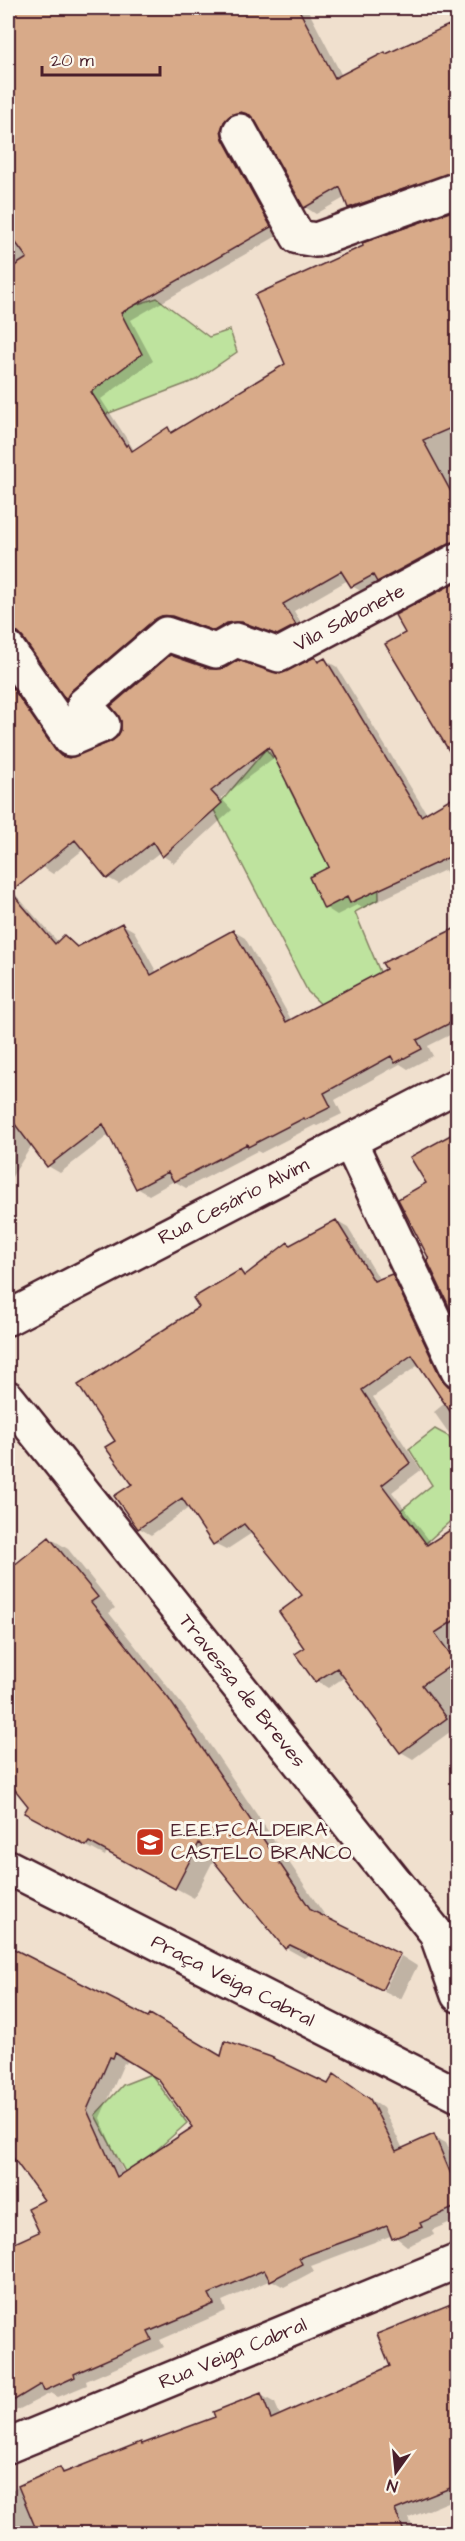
<svg xmlns="http://www.w3.org/2000/svg" width="465" height="2541" font-family="'Architects Daughter',sans-serif">
<style>
.green{fill:#bee39e;stroke:#848164;stroke-width:1.5}
.shadow{fill:#0003;fill-rule:evenodd}
.building{fill:#d8aa89;stroke:#4a1f2b;stroke-width:1.5;fill-rule:evenodd}
.lines{fill:none;stroke-linecap:round;stroke-linejoin:round}
.minor-casing{stroke:#4a1f2b;stroke-width:38}
.minor{stroke:#fbf7ec;stroke-width:33}
.labels{text-anchor:middle;dominant-baseline:central;stroke-width:6;stroke-linejoin:round;paint-order:stroke}
.street-label{font-size:20px;fill:#4a1f2b;stroke:#fbf7ec}
.poi-label{font-size:20px;fill:#4a1f2b;stroke:#fbf7ec;text-anchor:start}
</style>
<rect width="100%" height="100%" fill="#f0e0ce"/>
<filter id="ink" filterUnits="userSpaceOnUse"><feTurbulence type="fractalNoise" baseFrequency=".0167" numOctaves="2"/><feDisplacementMap in="SourceGraphic" scale="12" xChannelSelector="R" yChannelSelector="G"/><feConvolveMatrix kernelMatrix="1 2 1 2 8 2 1 2 1" color-interpolation-filters="sRGB"/></filter>
<g filter="url(#ink)">
<path class="green" d="M157,298L209,337L230,330L237,352L196,380L67,429L26,438L8,414V409L81,369L93,318Z
M294,742L287,784L337,882L378,865L379,899L355,912L380,972L328,1011L308,992L214,810L266,749L273,758Z
M435,1429L448,1436L457,1449V1515L415,1553L400,1543L417,1531L401,1510L432,1485L409,1449Z
M151,2074L187,2123L151,2155L168,2180L142,2204L95,2115L123,2085Z"/>
<path class="shadow" d="M8,8H311L308,10L342,76L449,27L458,32V180L361,214L350,207L346,197L316,214L305,207L255,119L244,120L282,233L131,320L153,361L101,399L134,450L168,429L175,433L287,364L458,211V552L364,593L352,586L348,580L294,611L306,632L290,640L255,628L240,629L227,636L185,622H174L78,705L67,699L24,637L20,636L8,642Z
M315,659L321,662L325,660L337,667L427,814L458,807V894L445,870L363,908L357,905L337,915L326,908L331,868L275,757L221,798L232,810L174,863L163,856L160,852L119,884L108,878L84,849L53,874L42,867L8,827V673L68,759L78,758L118,738L210,670L280,675Z
M8,886L58,942L64,937L79,947L122,924L134,931L157,973L233,931L245,938L292,1021L388,970L458,928V1031L428,1046L433,1056L408,1069L400,1064L335,1100L342,1114L317,1126L315,1125L261,1153L257,1151L186,1188L174,1181L149,1195L137,1188L110,1134L60,1173L48,1166L32,1145L8,1183Z
M458,1129V1322L431,1260L428,1184L412,1157Z
M336,1221L348,1228L380,1280L392,1276L404,1283L443,1366L431,1371L420,1364L373,1397L421,1470L392,1492L432,1544L458,1527V1726L413,1759L401,1752L345,1677L328,1688L317,1681L297,1654L306,1648L304,1596L252,1533L226,1550L214,1544L190,1507L151,1535L139,1528L134,1484L117,1441L201,1307L240,1271L248,1276L289,1244L292,1246Z
M456,1394L458,1395V1446L434,1412Z
M50,1538L68,1549L115,1608L109,1613L187,1711L328,1920L381,1989L309,1955L304,1958L286,1948L214,1859L194,1898L107,1851L105,1856L44,1823L8,1778V1572Z
M458,1857V1868L452,1861Z
M8,1949L222,2058L328,2086L347,2084L383,2108L403,2149L433,2136L446,2143L458,2169V2219L432,2230L434,2235L407,2246L393,2235L311,2266L314,2271L284,2287L271,2280L222,2301L226,2311L160,2340L164,2347L86,2381L87,2385L58,2397L51,2393L8,2415V2247L41,2233L46,2201L8,2149ZM128,2059L159,2078L195,2127L124,2174L100,2118L124,2063L126,2064Z
M401,1956L417,1966L401,1999L384,1991Z
M458,2301V2498L409,2518L415,2534H8V2498L14,2496L11,2490L60,2469L68,2473L217,2418L261,2395L275,2403L281,2417L392,2367L434,2313L433,2310Z"/>
<path class="building" d="M8,8H298L335,78L385,52L386,54L449,25L458,45V171L348,208L340,187L304,208L256,122L250,115L241,112L231,115L224,122L221,130L223,139L271,227L121,313L142,354L91,392L126,446L128,444L132,451L168,427L171,433L285,364L255,295L363,246L362,243L458,209V425L423,440L458,505V541L449,543L377,582L373,575L351,587L341,571L283,604L296,625L277,635L242,622L227,623L214,631L172,616H162L154,620L72,690L66,700L23,638L17,632L8,630V270L27,258L8,232Z
M458,581V766L385,644L405,633L395,615Z
M170,655L210,669L225,668L238,660L280,674L315,657L318,662L325,658L421,816L458,794V853L350,903L347,897L324,909L309,877L329,867L269,747L211,791L222,803L162,857L153,842L107,879L75,840L11,892L55,944L64,935L77,947L122,923L151,975L233,930L286,1022L386,969L382,963L458,927V1019L417,1040L422,1049L395,1063L391,1056L324,1093L331,1107L305,1120L304,1118L248,1147L247,1144L174,1182L168,1172L136,1189L103,1124L47,1167L8,1115V681L55,750L61,756L69,758L110,742L117,737L121,730V721L111,706Z
M458,1131V1325L427,1260L429,1259L398,1199L426,1183L410,1157Z
M336,1220L374,1281L392,1274L441,1378L448,1386L458,1389V1423L412,1355L362,1390L410,1463L382,1485L427,1545L458,1525V1618L435,1633L456,1662L422,1685L447,1718L400,1753L337,1668L315,1682L295,1654L304,1648L279,1612L302,1595L244,1524L213,1545L182,1498L138,1529L114,1496L132,1484L105,1447L115,1441L78,1385L199,1307L193,1298L240,1270L244,1276L288,1242L290,1245Z
M49,1537L98,1597L91,1602L169,1699L311,1910L400,1954L382,1990L290,1945L285,1949L199,1843L175,1889L89,1842L86,1846L24,1813L28,1806L8,1781V1570Z
M8,1946L148,2017L150,2014L221,2056L225,2041L271,2057L328,2084L334,2074L370,2099L396,2151L434,2134L458,2191V2206L420,2223L422,2227L392,2239L387,2226L299,2258L302,2264L270,2281L264,2270L209,2294L214,2304L148,2332L152,2340L74,2374L75,2377L44,2391L41,2384L8,2404V2246L39,2232L28,2208L44,2200L8,2151ZM115,2053L158,2079L193,2127L117,2177L87,2110L110,2057L113,2058Z
M458,2301V2485L395,2510L405,2534H38L18,2486L60,2467L63,2473L141,2442L142,2444L215,2417L213,2412L261,2393L271,2419L390,2366L377,2334Z"/>
<g class="lines">
<g class="minor-casing">
<g id="minor">
<path d="M240,131L298,237L316,240L458,189"/>
<path id="s1" d="M8,649L70,739L103,725L84,704L166,634L216,651L236,640L279,655L458,560"/>
<path d="M350,1142L458,1370"/>
<path id="s2" d="M8,1318L458,1085"/>
<path id="s3" d="M8,1398L436,1933L458,1995"/>
<path id="s4" d="M8,1867L458,2095"/>
<path id="s5" d="M8,2446L458,2261"/>
</g>
</g>
<use href="#minor" class="minor"/>
</g>
</g>
<defs>
<g id="school-square" transform="scale(1.5)"><rect x="-9" y="-9" width="18" height="18" rx="4" fill="#c8321e" stroke="#fbf7ec"/><path d="M0-5L7-2L0 1L-7-2ZM-4 1L0 2.5L4 1V4Q0 6-4 4Z" fill="#fff"/></g>
</defs>
<g fill-rule="evenodd">
<use href="#school-square" x="150" y="1842"/>
</g>
<g class="labels">
<g class="street-label">
<text stroke="none"><textPath href="#s1" startOffset="482">Vila Sabonete</textPath></text>
<text stroke="none"><textPath href="#s2" startOffset="254">Rua Cesário Alvim</textPath></text>
<text stroke="none"><textPath href="#s3" startOffset="375">Travessa de Breves</textPath></text>
<text stroke="none"><textPath href="#s4" startOffset="252">Praça Veiga Cabral</textPath></text>
<text stroke="none"><textPath href="#s5" startOffset="243">Rua Veiga Cabral</textPath></text>
</g>
<g class="poi-label">
<text x="171" y="1830">E.E.E.F.CALDEIRA<tspan x="171" dy="23">CASTELO BRANCO</tspan></text>
</g>
</g>
<rect width="465" height="2541" fill="none" stroke="#fbf7ec" stroke-width="30"/>
<rect x="15" y="15" width="435" height="2511" fill="none" stroke="#4a1f2b" stroke-width="2" filter="url(#ink)"/>
<g transform="translate(396 2472) rotate(195)" stroke="#fbf7ec" stroke-width="4.5" paint-order="stroke">
<path d="M0-4.5L10 22L0 15L-10 22Z" fill="#4a1f2b"/>
<text y="-9" font-size="16" font-weight="bold" text-anchor="middle" fill="#4a1f2b">N</text>
</g>
<path d="M42 66v9h118v-9" fill="none" stroke="#4a1f2b" stroke-width="3"/>
<text x="51" y="66" font-size="18" fill="#4a1f2b" stroke="#fbf7ec" stroke-width="4.5" paint-order="stroke">20 m</text>
</svg>
